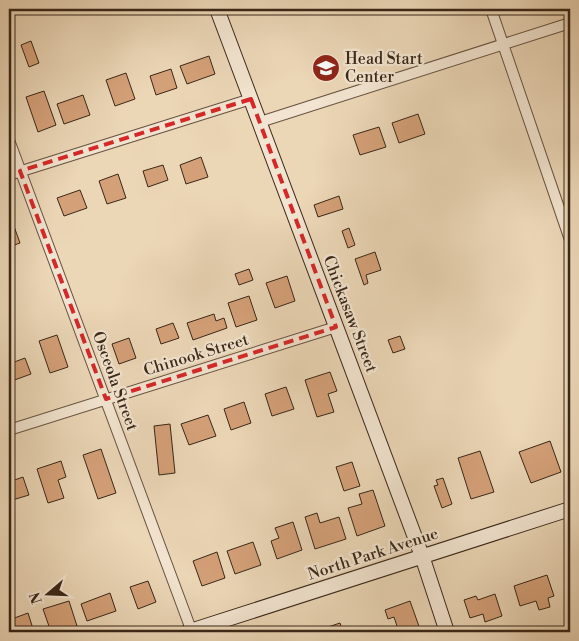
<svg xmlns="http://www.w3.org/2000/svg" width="579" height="641" font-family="'Libre Bodoni',serif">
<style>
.building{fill:#d4a078;stroke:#392718}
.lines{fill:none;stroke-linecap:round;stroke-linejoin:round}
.street-casing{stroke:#665340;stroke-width:12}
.secondary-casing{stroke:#392718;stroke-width:16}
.street{stroke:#f2e4d0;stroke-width:10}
.secondary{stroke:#f2e4d0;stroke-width:14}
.marked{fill:none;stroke:#d62828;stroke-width:4;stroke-dasharray:10 6;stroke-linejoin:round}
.labels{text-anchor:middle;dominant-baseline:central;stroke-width:4.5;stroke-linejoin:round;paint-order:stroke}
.poi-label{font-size:16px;fill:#392718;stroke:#f2e4d0;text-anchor:start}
.street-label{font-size:16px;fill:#392718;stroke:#f2e4d0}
</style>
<rect width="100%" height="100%" fill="#ebd6b6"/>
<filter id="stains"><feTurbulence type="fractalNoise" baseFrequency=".004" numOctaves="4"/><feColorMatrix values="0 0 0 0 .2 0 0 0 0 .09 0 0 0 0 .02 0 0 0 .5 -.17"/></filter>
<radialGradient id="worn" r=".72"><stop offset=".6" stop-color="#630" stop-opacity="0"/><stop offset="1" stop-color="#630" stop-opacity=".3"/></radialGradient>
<path class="building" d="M31,41L39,63L29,67L21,45Z
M209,56L215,74L187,84L180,66Z
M171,69L177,88L156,95L150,76Z
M126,73L135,99L115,106L106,80Z
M44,91L56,125L38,132L26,97Z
M83,95L90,115L64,124L57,104Z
M418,114L425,134L399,143L392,123Z
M379,127L386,147L360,155L353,135Z
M201,157L208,177L186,184L180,165Z
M163,165L168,180L148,187L143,171Z
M118,174L126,198L107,204L99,181Z
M80,190L87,208L64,216L57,198Z
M339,196L343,209L318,217L314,205Z
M11,218L20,243L9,247V219Z
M349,228L355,245L348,248L342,231Z
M375,252L381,270L366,275L368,283L364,285L355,259Z
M249,269L253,280L239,285L235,274Z
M287,276L295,301L275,308L266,283Z
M249,296L257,320L236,327L228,303Z
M214,314L216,321L224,318L227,328L193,340L187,323Z
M173,323L179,338L161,344L156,329Z
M57,335L68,367L50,373L39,341Z
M400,336L405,349L393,353L388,340Z
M129,338L136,358L119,364L112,344Z
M25,358L31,374L9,382V364Z
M330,372L337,391L328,394L334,412L317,417L305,380Z
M286,387L294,409L272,416L265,394Z
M244,402L251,423L231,430L224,409Z
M208,415L216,436L189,445L181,424Z
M170,424L175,473L159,475L154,426Z
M550,441L561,472L531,483L519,452Z
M101,449L116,493L98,499L83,455Z
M480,451L494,492L471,499L458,458Z
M61,461L66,477L58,480L64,498L48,503L37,469Z
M352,462L360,486L344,491L336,467Z
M23,477L29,495L9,501V482Z
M443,478L452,504L442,508L434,486L438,485L436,480Z
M373,490L385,526L357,536L348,508L362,504L359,494Z
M317,513L320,523L339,517L346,539L315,549L305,517Z
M293,522L302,550L277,559L271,541L279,538L275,528Z
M253,542L261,565L235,574L227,551Z
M217,552L225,578L202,586L193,561Z
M547,575L554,596L548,598L550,607L539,610L536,601L520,606L514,586Z
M148,581L156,602L138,609L130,587Z
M110,593L116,611L87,621L81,604Z
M495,594L502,616L485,622L483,614L470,618L464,600L476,596L478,600Z
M69,601L77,626L60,632H51L43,609Z
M410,601L421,632H399L394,617L388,619L385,610Z
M28,613L34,632H9V620Z
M340,623L343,632H313Z"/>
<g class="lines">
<g class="street-casing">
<path id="street" d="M491,9L570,240
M260,122L570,23
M9,140L192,632
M9,175L251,99
M9,430L336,327"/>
</g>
<g class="secondary-casing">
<path id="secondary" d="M217,9L422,556L447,632
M187,632L570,509"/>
</g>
<use href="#street" class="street"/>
<use href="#secondary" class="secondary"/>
</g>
<path class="marked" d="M251,99L336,327L106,399L20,171Z"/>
<defs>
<g id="school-disc" transform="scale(1.4375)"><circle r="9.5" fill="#8f2418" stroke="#f2e4d0"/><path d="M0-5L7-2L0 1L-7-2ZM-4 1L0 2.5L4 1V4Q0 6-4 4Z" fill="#fff"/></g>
</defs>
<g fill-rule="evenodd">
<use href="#school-disc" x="326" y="68"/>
</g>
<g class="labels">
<g class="poi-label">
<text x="345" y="59">Head Start<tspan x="345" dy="18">Center</tspan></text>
</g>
<g class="street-label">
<text transform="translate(350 314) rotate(69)">Chickasaw Street</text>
<text transform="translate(196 355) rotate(-17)">Chinook Street</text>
<text transform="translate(115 381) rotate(70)">Osceola Street</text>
<text transform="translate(373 554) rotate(-18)">North Park Avenue</text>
</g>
</g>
<rect width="579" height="641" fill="none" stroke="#ebd6b6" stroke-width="30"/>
<rect x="10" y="10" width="559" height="621" fill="none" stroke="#392718" stroke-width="2.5"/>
<rect x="15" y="15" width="549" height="611" fill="none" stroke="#392718"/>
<g transform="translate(48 594) rotate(251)" stroke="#f2e4d0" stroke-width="4" paint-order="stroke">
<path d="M0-4L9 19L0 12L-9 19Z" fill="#392718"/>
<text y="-8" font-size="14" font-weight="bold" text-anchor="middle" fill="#392718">N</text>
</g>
<rect width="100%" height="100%" filter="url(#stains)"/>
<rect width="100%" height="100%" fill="url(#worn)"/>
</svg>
